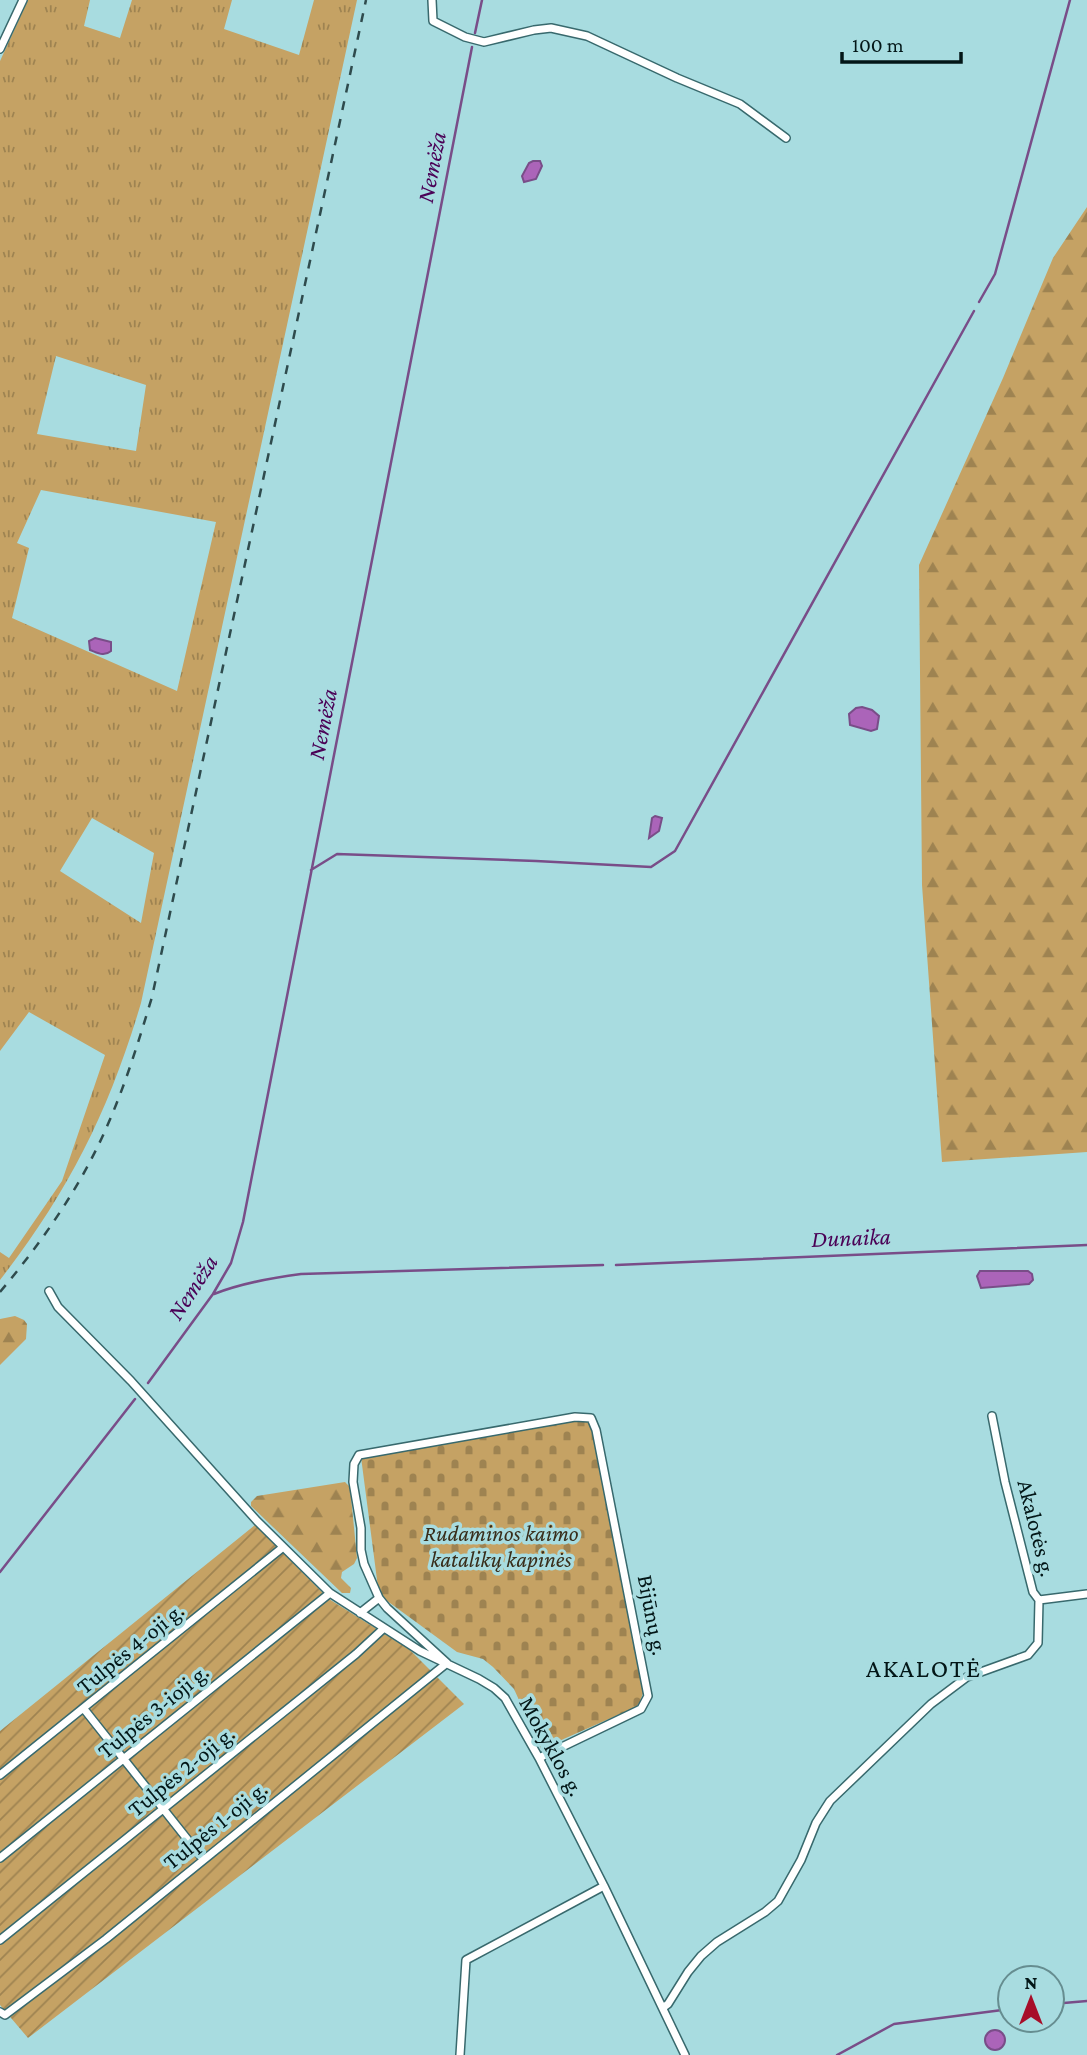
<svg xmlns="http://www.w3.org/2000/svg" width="1087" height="2055" font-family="'Crimson Pro',serif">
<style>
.grass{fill:url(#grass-tufts);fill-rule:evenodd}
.forest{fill:url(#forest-firs)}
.cemetery{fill:url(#cemetery-stones)}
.garden{fill:url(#garden-furrows)}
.water{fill:#ab64b9;stroke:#794d88;stroke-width:2}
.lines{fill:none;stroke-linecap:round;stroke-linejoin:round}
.stream{stroke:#794d88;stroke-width:2.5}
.street-casing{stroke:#38696d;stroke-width:10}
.street{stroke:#fff;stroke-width:7}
.rail{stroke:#2f4b4d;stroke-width:2.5;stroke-dasharray:9 9;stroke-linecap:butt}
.labels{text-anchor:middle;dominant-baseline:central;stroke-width:7;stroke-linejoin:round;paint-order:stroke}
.street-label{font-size:23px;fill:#031617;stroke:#a8dce0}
.park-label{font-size:23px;font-style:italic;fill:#382d1a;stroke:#a8dce0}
.water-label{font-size:24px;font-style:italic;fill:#4a0156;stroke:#a8dce0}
.quarter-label{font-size:26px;letter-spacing:2px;fill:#031617;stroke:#a8dce0}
</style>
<defs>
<pattern id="grass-tufts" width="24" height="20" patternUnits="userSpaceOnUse" patternTransform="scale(1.75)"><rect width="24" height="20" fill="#c5a264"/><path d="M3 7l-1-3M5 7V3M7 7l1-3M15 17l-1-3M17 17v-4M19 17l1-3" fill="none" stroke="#9e8351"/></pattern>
<pattern id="forest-firs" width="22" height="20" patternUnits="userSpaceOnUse" patternTransform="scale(1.75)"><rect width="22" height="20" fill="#c5a264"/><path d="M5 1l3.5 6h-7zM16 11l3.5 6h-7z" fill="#9e8351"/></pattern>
<pattern id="cemetery-stones" width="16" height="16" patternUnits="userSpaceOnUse" patternTransform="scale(1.75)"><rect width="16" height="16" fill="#c5a264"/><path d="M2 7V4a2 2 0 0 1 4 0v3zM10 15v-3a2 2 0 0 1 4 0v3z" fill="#9e8351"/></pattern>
<pattern id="garden-furrows" width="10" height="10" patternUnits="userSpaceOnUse" patternTransform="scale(1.75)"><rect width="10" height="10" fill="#c5a264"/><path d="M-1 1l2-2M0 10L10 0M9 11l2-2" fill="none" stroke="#9e8351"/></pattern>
</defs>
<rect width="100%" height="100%" fill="#a8dce0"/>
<path class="grass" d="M28,0H90L84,26L120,38L132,0H232L224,29L299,55L314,0H357L141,1003C109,1111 69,1191 0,1280V1252L9,1258L62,1181L105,1055L29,1012L0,1051V61ZM56,356L146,385L136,451L37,434ZM41,490L216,522L177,691L12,618L29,548L17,543ZM92,818L154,853L141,923L60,871Z"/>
<path class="forest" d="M1087,207V1152L942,1162L922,885L919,565L1003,378L1053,258Z
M15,1316L24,1320L27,1324L26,1339L0,1365V1319Z
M345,1482L350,1487L357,1558L354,1564L342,1572L341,1578L351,1588L350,1593H342L251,1506V1502L257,1496Z"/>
<path class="cemetery" d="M580,1418L587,1420L592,1425L644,1690L640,1702L636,1707L541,1749L514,1689L493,1667L483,1659L457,1652L379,1595L361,1457Z"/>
<path class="garden" d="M255,1525L329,1599L410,1650L464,1704L28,2038L0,2005V1731Z"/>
<path class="water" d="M533,161H540L542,166L536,179L524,182L522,176L529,163Z
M95,638L111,642V651C104,657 98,653 90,650L89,641Z
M862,707L872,710L879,716L877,729L871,731L850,725L849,714L856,708Z
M655,816L662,818L659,831L649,838L652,818Z
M980,1271H1028L1032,1274L1033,1280L1029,1284L981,1288L977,1276Z
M985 2040a10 10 0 1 1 20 0a10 10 0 1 1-20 0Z"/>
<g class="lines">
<path class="stream" d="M475,33L482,0
M979,302L995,274L1070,0
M311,870L337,854L536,861L651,867L675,851L974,311
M616,1265L1087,1245
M214,1294C242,1283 270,1278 301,1274L603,1265
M148,1383L213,1294L231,1263L243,1222L472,47
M0,1572L135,1399
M1052,2004L1087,2001
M837,2055L894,2024L1010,2009"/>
<g class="street-casing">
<path id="street" d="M432,0L433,21L465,37L484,42L534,30L551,28L587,36L677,78L740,104L786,138
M0,49L23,0
M49,1291L58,1307L131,1381L257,1521L330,1593L420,1651L479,1679L494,1688L505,1698L539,1758L604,1886L685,2055
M992,1416L1005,1482L1033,1592L1039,1600L1087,1594
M360,1613L379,1598
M84,1709L203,1859
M0,1775L282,1548
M0,1858L330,1593
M0,1940L356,1654L383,1629
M664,2007L668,2004L688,1972L701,1956L717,1942L765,1912L778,1901L801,1860L816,1823L830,1801L931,1704L967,1677L1028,1655L1038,1643L1039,1600
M0,2012L5,2015L106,1939L447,1663L387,1608L379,1598L364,1564L361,1550V1528L353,1482L354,1464L359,1455L575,1417L591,1418L596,1430L648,1696L641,1709L539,1758
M460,2055L466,1960L604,1886"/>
</g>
<use href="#street" class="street"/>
<path class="rail" d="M0,1292C42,1242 82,1185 108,1124C126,1083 139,1040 152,997L366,0"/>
</g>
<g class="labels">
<g class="street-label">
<text transform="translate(1037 1528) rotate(76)">Akalotės g.</text>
<text transform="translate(653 1615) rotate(79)">Bijūnų g.</text>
<text transform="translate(130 1648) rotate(-39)">Tulpės 4-oji g.</text>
<text transform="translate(153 1711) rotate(-39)">Tulpės 3-ioji g.</text>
<text transform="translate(552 1746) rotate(61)">Mokyklos g.</text>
<text transform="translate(181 1771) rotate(-39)">Tulpės 2-oji g.</text>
<text transform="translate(215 1825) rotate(-39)">Tulpės 1-oji g.</text>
</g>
<g class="park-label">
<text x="501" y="1533">Rudaminos kaimo<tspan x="501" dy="26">katalikų kapinės</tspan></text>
</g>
<g class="water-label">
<text transform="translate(431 167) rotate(-79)">Nemėža</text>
<text transform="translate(322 724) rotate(-79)">Nemėža</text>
<text transform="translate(851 1237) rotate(-2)">Dunaika</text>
<text transform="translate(192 1287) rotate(-57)">Nemėža</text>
</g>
<g class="quarter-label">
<text x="924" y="1668">AKALOTĖ</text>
</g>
</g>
<g transform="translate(1031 1999)"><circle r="33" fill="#a8dce0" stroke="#668d90" stroke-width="2"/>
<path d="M0-5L12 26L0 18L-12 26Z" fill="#a70e29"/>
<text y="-10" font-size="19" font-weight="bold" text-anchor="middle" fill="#031617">N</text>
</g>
<path d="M842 52v10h119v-10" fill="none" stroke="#031617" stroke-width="3.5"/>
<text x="852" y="52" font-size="21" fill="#031617" stroke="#a8dce0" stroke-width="5" paint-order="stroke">100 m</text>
</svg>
